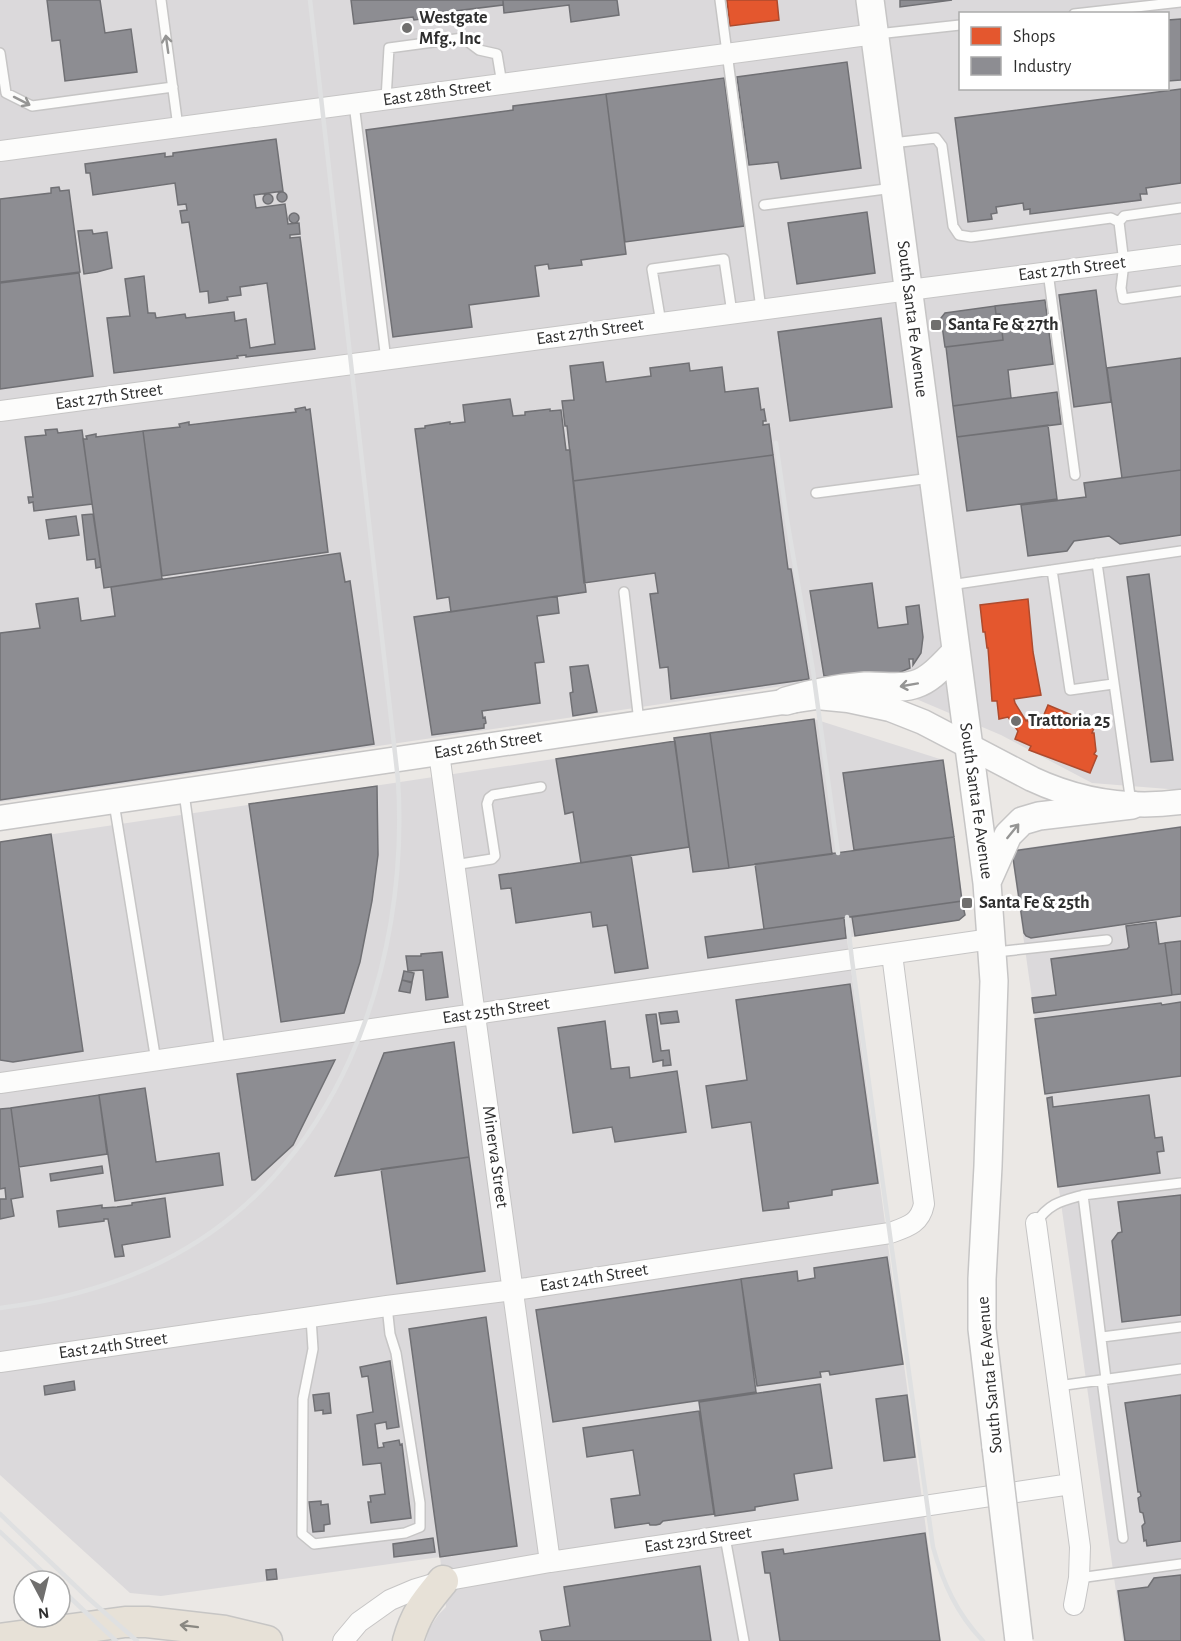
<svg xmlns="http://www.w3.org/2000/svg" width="1181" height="1641" font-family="'Alegreya Sans',sans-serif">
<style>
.industrial{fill:#dbd9db;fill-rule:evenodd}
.shops{fill:#e4572e;stroke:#ad4b2e;stroke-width:1.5}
.industry{fill:#8d8d92;stroke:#707074;stroke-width:1.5}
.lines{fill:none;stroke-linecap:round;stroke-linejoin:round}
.service-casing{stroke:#c6c5c5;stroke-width:12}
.minor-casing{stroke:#c6c5c5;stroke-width:22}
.tertiary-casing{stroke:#c6c5c5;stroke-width:27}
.secondary-casing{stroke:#c6c5c5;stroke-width:30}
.primary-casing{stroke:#c6c5c4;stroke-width:33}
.service{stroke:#fcfcfb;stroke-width:9}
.minor{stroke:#fcfcfb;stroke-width:20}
.tertiary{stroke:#fcfcfb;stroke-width:24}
.secondary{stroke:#fcfcfb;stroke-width:27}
.primary{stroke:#e7e1d7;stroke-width:30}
.rail{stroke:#dfe0e1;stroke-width:4.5}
.secondary-bridge-casing{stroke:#c6c5c5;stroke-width:30;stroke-linecap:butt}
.secondary-bridge{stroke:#fcfcfb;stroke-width:27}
.oneway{stroke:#959594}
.oneway2{stroke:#8a8882}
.poi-dot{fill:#706f6e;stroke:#fff;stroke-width:2}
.labels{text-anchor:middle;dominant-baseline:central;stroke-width:6;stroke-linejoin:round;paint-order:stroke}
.poi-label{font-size:18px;font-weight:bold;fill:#2e2e2e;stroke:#fff;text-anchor:start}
.street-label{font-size:18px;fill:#2e2e2e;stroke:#fff}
</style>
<rect width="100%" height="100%" fill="#ebe8e5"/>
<path class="industrial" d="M0,0H1181V790L1092,783L1001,735L895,690L803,683L0,802ZM960,14H1168V88H960Z
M814,719L943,760L965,915L959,920L855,936L847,939L941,1641H426L428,1630L439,1614L446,1607L440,1557L161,1596L130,1593L0,1475V842L674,741V738Z
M1181,826V1641H1123L1011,850Z"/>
<path class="shops" d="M727,0H777L779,20L730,26Z
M1028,599L1033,652L1041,695L1014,699L1015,703L1026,721L1027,720L1033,728L1038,729L1048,705L1093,724L1091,728H1094L1092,733H1094L1096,751L1094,754L1097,756L1090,773L1029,750L1031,746L1015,739L1018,731L1008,717L999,719L997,701H992L988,648H987L985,632H983L980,605Z"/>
<path class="industry" d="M47,0H100L105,33L131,29L137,72L65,81L60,40L52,41Z
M351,0H503V5L447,12V16L414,20L413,17L354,24Z
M503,0H617L619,15L571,22L569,5L504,13Z
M900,0H952L900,7Z
M1181,19V80L1168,81V20Z
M847,62L861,168L781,179L778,162L749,165L737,77Z
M724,78L744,226L625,242L606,94Z
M1181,89V183L1146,188L1147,194H1140L1141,200L1030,214V209L1024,210L1023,203L996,207L997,213L991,214L992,219L968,222L955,118Z
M606,94L626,254L581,260L582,265L549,269L548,264L535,266L539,296L469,305L472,327L393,337L366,130L513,110V106Z
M276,139L283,191L254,195L256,208L285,204L288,224L299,223L300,234L290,235V238L300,237L315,349L246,357V355L237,356L238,358L114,373L107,318L130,316L125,279L144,276L148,313H155L156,318L185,314L186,318L234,312L235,321L246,319L250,348L275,344L267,283L240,287L241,295L227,297L228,300L209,303L208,291L200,292L189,222L182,223L180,211L187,210L186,204L178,205L175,183L93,195L90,173H86L85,164L165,153V157L173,156V153Z
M59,187L60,191L69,190L80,272L0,282V199L51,193V188Z
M277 197a5 5 0 1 1 10 0a5 5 0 1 1-10 0Z
M263 199a5 5 0 1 1 10 0a5 5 0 1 1-10 0Z
M867,212L875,273L797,284L788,223Z
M289 218a5 5 0 1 1 10 0a5 5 0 1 1-10 0Z
M92,230L93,234L107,232L112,268L97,272L84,274L78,231Z
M79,273L93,376L0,389V283Z
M1096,290L1111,402L1074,407L1059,295Z
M1045,300L1053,364L1008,370L1011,398L953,406L946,347L1003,340L1000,314H996L995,306Z
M995,306L996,314H1000L1003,340L945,347L941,318L945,313Z
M881,318L892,407L790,421L778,332Z
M1181,358V470L1122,478L1107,368Z
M603,362L606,382L651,376L650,368L689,363L690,371L722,367L725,392L758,388L761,410L764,409L766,421H763V425L769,424L773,455L573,481L567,426H565L562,401L574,400L570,366Z
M1057,392L1061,424L957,437L953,406Z
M510,399L513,416L525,415V412L550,409V411L561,410L566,450H570L586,592L451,612L449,597L437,599L415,429L425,428V426L450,422V424L465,422L463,405Z
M305,407L306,410L310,409L328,552L162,576L143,431L180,427L179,424L189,422V425L296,412L295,409Z
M1048,425L1057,499L967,511L957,437Z
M57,429L58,433L82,430L92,504L34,511L33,502L29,503L28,497H33L25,437L46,435L45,430Z
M143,431L162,579L104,588L83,439H87L86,436L96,434V437Z
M773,455L788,569H791L795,593L809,679L671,699L668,667L660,668L650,594L658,593L655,573L584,583L573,481Z
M1181,470V535L1120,544L1109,536L1074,541L1067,551L1028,556L1021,505L1086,497L1084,483Z
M93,514L101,567L96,568L95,559L87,560L82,515Z
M76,516L79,535L49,539L46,520Z
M340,553L345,582L350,581L374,744L0,800V633L40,628L36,604L78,598L81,621L115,616L111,587Z
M1149,574L1173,760L1151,762L1127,577Z
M872,583L878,628L908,624L906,607L919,605L923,637L921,653L913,665V659H909L910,668L896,674L824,676L810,591Z
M557,596L559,613L537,616L544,662L535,663L540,703L482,711L483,718L485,717L486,723L484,724V728L432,735L414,617Z
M588,665L597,712L573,716L570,693L573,692L570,667Z
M814,719L832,854L729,868L710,733Z
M710,733L729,868L693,872L674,738Z
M675,741L689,847L581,863L573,812L565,814L556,759Z
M943,760L954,837L854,850L843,773Z
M377,786L378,855L372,901L360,962L344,1013L281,1022L249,804Z
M1181,827V916L1031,938L1026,936L1024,933L1012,851Z
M51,834L83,1051L13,1062L0,1060V842Z
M954,837L962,901L764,929L755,864Z
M631,855L648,968L615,973L607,925L593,927L591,912L516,923L511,888L501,889L499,875Z
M962,901L965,915L959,920L855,936L852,917Z
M844,918L846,938L708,958L705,937Z
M1156,922L1159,944L1165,943L1172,995L1034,1013L1032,998L1056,995L1051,959L1127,949L1129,947L1126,926Z
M1181,941V994L1172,995L1165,943Z
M442,952L448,997L426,1000L423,970L408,971L406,956H421V954Z
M404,971L414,973L412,982L402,980Z
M402,980L412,983L410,993L399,991Z
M850,984L878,1183L832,1190V1195L788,1202L789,1208L763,1211L751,1122L712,1128L706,1086L747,1080L736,1000Z
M1181,1002V1076L1045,1094L1035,1019L1161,1003L1162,1005Z
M677,1011L679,1022L661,1024L659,1013Z
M656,1014L661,1051L669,1050L671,1065L663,1066V1060L653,1062L646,1015Z
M605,1021L611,1069L629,1067L630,1078L677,1071L686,1132L615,1142L612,1127L573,1133L558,1028Z
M454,1042L469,1157L335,1176L384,1053Z
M335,1060L293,1145L255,1180H252L237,1074Z
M145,1088L156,1162L219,1153L223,1185L115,1201L99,1095Z
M99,1095L107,1154L19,1167L11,1108Z
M1149,1095L1155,1138L1162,1137L1164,1151L1157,1152L1160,1173L1058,1187L1047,1098L1052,1097L1053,1107Z
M11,1108L23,1197L11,1199L14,1216L0,1219V1199H6L5,1188L0,1189V1109Z
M469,1157L485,1271L397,1284L381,1169Z
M102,1166L103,1173L51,1181L50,1174Z
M1181,1195V1315L1122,1322L1112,1241L1118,1233L1122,1232L1118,1202Z
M165,1198L170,1237L122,1245L124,1256L115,1257L108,1219H104V1221L59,1227L57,1211L102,1205V1208L117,1207L132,1205V1203Z
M887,1257L903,1364L830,1375L829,1371L820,1372L821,1377L757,1386L741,1279L797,1271L798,1281L815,1278L814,1268Z
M741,1279L756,1392L553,1422L536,1310Z
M486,1317L517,1546L440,1557L409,1329Z
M390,1361L399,1427L387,1429L386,1422L375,1424L378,1448L384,1447L383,1443L399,1440L400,1445L402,1444L411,1518L371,1523L368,1502H371L370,1496L385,1494L381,1463L363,1465L357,1415L373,1412L368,1376L362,1377L360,1367Z
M74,1381L75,1390L45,1395L44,1386Z
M820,1384L832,1468L794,1474L798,1500L755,1507V1510L715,1516L699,1402Z
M329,1393L331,1413L323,1414V1410L315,1411L313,1395Z
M907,1395L915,1457L884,1461L876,1399Z
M1181,1395V1541L1147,1546L1146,1540L1144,1541L1142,1526L1145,1523L1143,1513L1140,1512L1138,1498L1141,1496L1140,1492H1138L1125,1403Z
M699,1411L714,1514L663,1521L660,1524L656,1525H650L649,1523L615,1528L611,1499L640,1495L633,1450L587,1457L583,1428Z
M321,1501V1505L328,1504L330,1524L324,1525V1531L313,1532L309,1502Z
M925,1533L940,1641H780L770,1573H765L762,1552L783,1549L784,1554Z
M433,1538L435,1552L394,1557L393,1544Z
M700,1566L711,1641H542L540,1631L570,1626L564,1587Z
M276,1569L277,1579L267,1580L266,1570Z
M1181,1575V1641H1125L1118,1591L1148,1587L1154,1578Z"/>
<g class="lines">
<g class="service-casing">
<path id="service" d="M161,0L178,127
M720,0L761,309
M1074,14L1181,2
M877,34L960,25
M0,53L6,93L32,106L173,87
M386,99L389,48L463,38L479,50L497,54L502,84
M354,104L386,360
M892,143L936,138L942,146L953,226L959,235L971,237L1111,218L1119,222L1124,263L1121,288L1123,299L1181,291
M764,205L893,188
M1119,222L1124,216L1181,208
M1048,272L1075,475
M661,323L652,269L724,259L732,313
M816,493L931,478
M1097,563L1131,803
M1052,570L1070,690L1113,684
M950,585L1181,551
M624,592L639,722
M184,793L220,1051
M114,803L156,1061
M454,865L492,859L495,856L487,804L489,798L493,795L541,787
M996,952L1107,940
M1036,1223C1049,1203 1062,1201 1083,1195
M311,1318L313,1349L303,1399L302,1534L314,1544L405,1533L420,1527V1503L396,1353L390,1334L387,1306
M1102,1337L1181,1327
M1106,1379L1083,1195L1181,1183
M1102,1380L1123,1538
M1058,1386L1181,1369
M725,1537L744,1641
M1079,1578L1181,1564"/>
</g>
<g class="minor-casing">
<path id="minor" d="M0,151L875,34
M0,411L909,290L1181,255
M439,753L550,1562
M0,1083L991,939
M1036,1223L1080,1547L1079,1578L1074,1605
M0,1362L387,1306L528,1288L890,1233C907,1227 920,1224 924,1204L892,954
M343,1641L359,1622L390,1600L416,1589L443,1581L550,1562L1071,1484"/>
</g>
<g class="tertiary-casing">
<path id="tertiary" d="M0,818L817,697L848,700L890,709L923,722L1032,779C1079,801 1129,809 1181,802"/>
</g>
<g class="secondary-casing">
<path id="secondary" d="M870,0L987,883L994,981L988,1166L982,1279V1329L996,1447
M786,701C812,693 838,688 865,686C881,685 900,690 916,684C932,679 944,663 956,652
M987,882L1008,835L1022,821L1039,816L1132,805"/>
</g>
<g class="primary-casing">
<path id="primary" d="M0,1639L125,1622H147L225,1631L267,1641
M408,1641C416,1613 425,1603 443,1581"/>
</g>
<use href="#service" class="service"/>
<use href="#minor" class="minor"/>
<use href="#tertiary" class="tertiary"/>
<use href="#secondary" class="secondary"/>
<use href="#primary" class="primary"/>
<path class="rail" d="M776,443L787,520L813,671L838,853
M847,917L852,960L933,1547C943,1583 957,1614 983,1641
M0,1308C56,1301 110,1287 161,1262C338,1175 410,966 398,780L310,0
M0,1514L88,1598L137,1641
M0,1532L52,1581
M60,1588L116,1641"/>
<g class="secondary-bridge-casing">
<path id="secondary-bridge" d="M996,1447L1019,1641"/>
</g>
<use href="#secondary-bridge" class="secondary-bridge"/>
</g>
<defs><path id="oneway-shaft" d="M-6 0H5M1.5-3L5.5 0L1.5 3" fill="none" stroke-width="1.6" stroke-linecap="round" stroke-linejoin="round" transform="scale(1.5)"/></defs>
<g class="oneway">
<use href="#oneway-shaft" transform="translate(167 44) rotate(-98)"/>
<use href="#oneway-shaft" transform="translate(22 101) rotate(27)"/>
<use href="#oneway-shaft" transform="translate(909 685) rotate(170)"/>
<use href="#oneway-shaft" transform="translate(1013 831) rotate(-51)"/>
</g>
<use class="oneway2" href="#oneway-shaft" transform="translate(189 1626) rotate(-173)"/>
<g class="poi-dot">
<circle cx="407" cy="28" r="6"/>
<rect x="930" y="319" width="12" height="12" rx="3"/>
<circle cx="1016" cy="721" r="6"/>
<rect x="961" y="897" width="12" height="12" rx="3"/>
</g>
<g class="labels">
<g class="poi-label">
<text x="419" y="18">Westgate<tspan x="419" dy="21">Mfg., Inc</tspan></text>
<text x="948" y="325">Santa Fe &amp; 27th</text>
<text x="1028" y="721">Trattoria 25</text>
<text x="979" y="903">Santa Fe &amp; 25th</text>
</g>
<g class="street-label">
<text transform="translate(437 93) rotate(-8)">East 28th Street</text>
<text transform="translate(1072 269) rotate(-7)">East 27th Street</text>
<text transform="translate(912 319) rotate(83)">South Santa Fe Avenue</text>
<text transform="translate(590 332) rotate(-8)">East 27th Street</text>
<text transform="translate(109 397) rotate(-8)">East 27th Street</text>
<text transform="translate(488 745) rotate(-9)">East 26th Street</text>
<text transform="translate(976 801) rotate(82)">South Santa Fe Avenue</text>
<text transform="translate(496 1011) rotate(-8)">East 25th Street</text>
<text transform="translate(495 1157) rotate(82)">Minerva Street</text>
<text transform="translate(594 1278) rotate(-9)">East 24th Street</text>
<text transform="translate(113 1346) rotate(-8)">East 24th Street</text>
<text transform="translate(990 1375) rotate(-95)">South Santa Fe Avenue</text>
<text transform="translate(698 1540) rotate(-8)">East 23rd Street</text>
</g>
</g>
<rect x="959" y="12" width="210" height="78" fill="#ffffff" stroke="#ababab" stroke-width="1.5"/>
<rect x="971" y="27" width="30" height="18" fill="#e4572e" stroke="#ababab" stroke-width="1.5"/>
<text x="1013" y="42" font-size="18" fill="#2e2e2e">Shops</text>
<rect x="971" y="57" width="30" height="18" fill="#8d8d92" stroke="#ababab" stroke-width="1.5"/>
<text x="1013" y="72" font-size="18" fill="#2e2e2e">Industry</text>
<g transform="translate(42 1599) rotate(173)"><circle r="28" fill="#ffffff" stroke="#ababab" stroke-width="1.5"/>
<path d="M0-4.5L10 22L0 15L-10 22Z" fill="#706f6e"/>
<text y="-9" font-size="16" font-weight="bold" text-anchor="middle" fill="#2e2e2e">N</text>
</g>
</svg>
